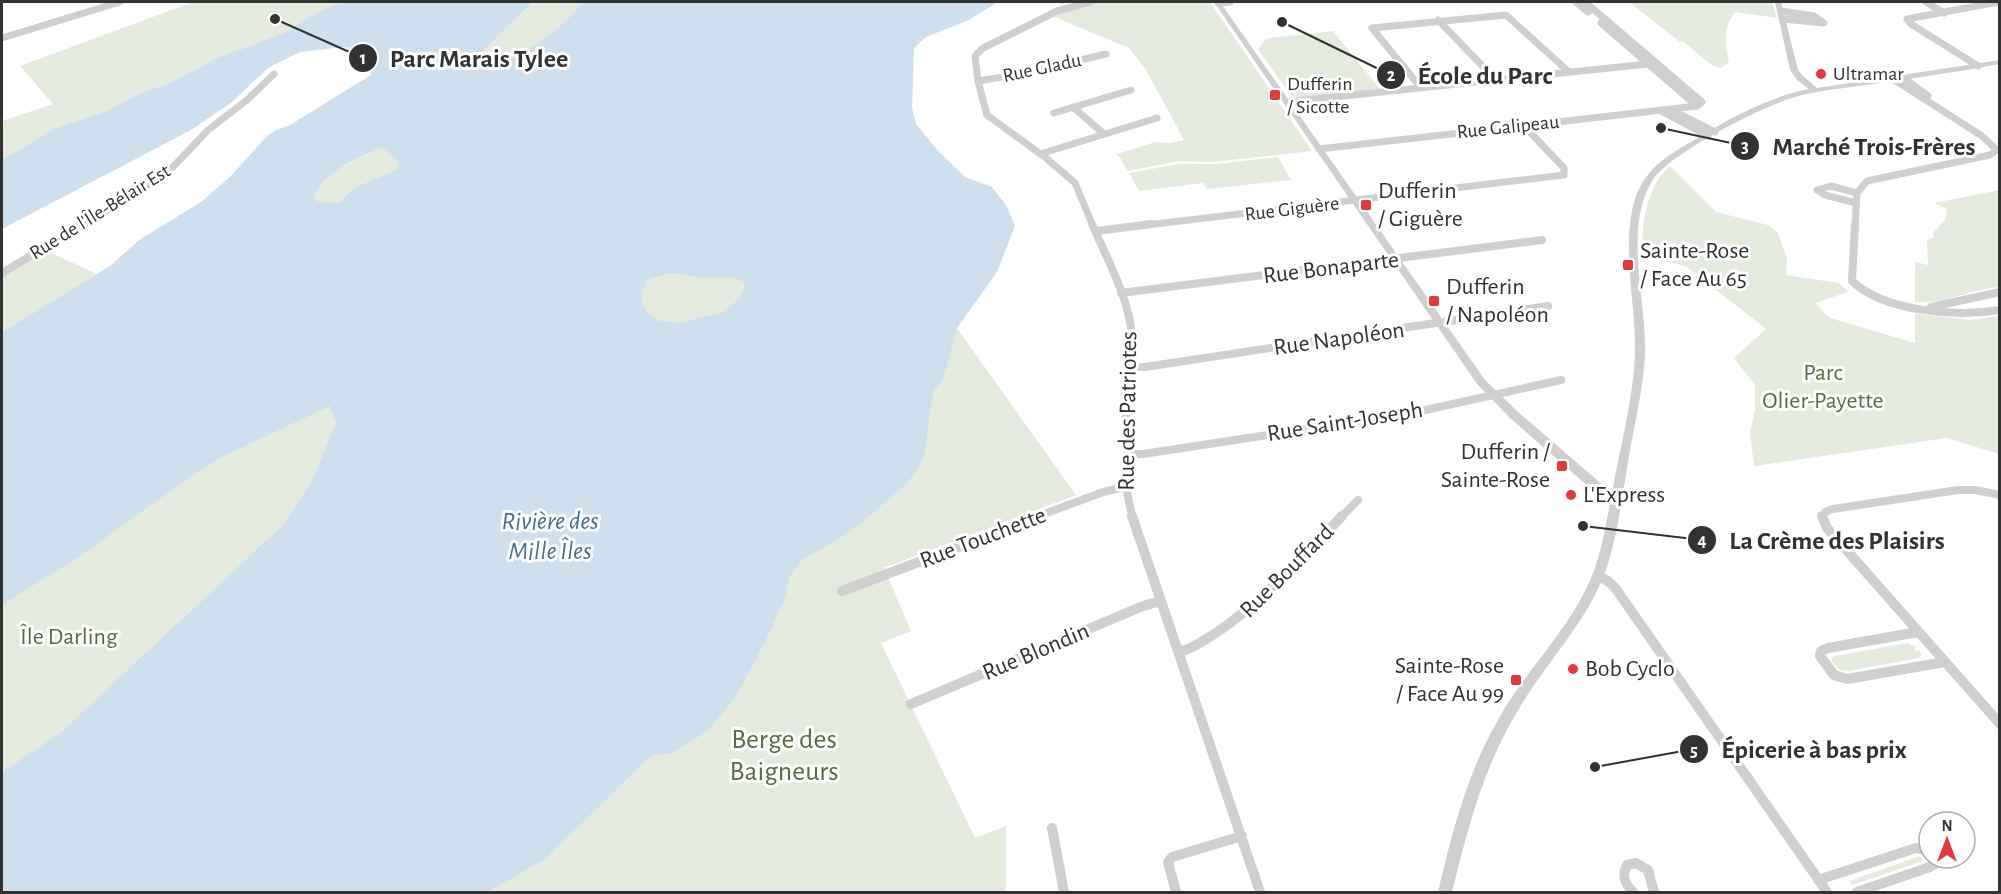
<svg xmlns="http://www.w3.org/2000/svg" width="2001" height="894" font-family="'Alegreya Sans',sans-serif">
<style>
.green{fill:#e4ebde}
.water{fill:#cedfed;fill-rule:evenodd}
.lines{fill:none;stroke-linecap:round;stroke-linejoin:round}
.minor-far2{stroke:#cfcfcf;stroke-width:7}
.minor-far1{stroke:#cfcfcf;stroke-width:8}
.minor{stroke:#cfcfcf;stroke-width:10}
.tertiary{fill:#cfcfcf;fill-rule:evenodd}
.poi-dot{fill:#e5383a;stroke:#fff;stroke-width:2}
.labels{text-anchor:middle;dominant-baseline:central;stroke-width:6;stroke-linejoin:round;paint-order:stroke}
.far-street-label{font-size:20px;fill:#323232;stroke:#fff}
.far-poi-label{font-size:20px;fill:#323232;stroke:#fff;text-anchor:start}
.poi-label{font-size:24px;fill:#323232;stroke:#fff;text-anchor:start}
.street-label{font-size:24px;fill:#323232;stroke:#fff}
.park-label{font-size:24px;fill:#526f3e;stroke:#fff}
.water-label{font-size:26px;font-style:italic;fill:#3f6f96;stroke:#fff}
.near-park-label{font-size:28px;fill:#526f3e;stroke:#fff}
.leader{fill:none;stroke:#323232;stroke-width:2}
.callout-dot{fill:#323232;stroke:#fff;stroke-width:2}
.mark-label{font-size:18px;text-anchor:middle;font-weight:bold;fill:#fff}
.callout-label{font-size:26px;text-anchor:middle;font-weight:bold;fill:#323232;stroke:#fff;stroke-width:6;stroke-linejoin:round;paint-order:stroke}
</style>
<rect width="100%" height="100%" fill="#fff"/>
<path class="green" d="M193,2H352L290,36L253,45L218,58L174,81L141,93L104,112L56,128L2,160V121L53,104L20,66Z
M533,2H582C559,32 518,66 478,55Z
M1096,2H1210L1312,151L1213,162L1179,161L1128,171L1117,154L1155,142L1170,143L1184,140L1146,70L1129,48L1052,16Z
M1629,2H1772L1777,18L1735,12C1722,29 1725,43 1729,62L1721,68L1713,66L1682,41L1680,42Z
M1333,31L1380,89L1299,98L1291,96L1258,49L1265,40L1269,38Z
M382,148L397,160L399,168L354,188L339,203L319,202L313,196C326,171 357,158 382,148Z
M1278,157L1291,180L1207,189L1203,183L1139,191L1129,173L1179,164H1216Z
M1670,166L1716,212L1768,225L1778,233L1787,259L1786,275L1839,283L1848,292L1815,303L1830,318L1915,343V314L1970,320L1999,316V454L1947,438L1754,466L1750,433L1755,410V385L1734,358L1766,329L1687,267L1642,254C1642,224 1646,186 1670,166Z
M1999,190V287C1971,289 1944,305 1915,302V262L1928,265L1927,240L1934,237L1933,233L1945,220L1947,209L1934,203Z
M45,250L97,274L2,332V273Z
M685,250L745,283L740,298L724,313L678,323L656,320L646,311L642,299L646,279L671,273Z
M957,328L1076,495L884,568L911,631L881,643L975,838L1006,826V892H465L926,370Z
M339,391L360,414L330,483L2,791V594L188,465Z
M1908,643L1917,648H1914L1916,651H1920L1921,655L1919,658L1848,671L1840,670L1832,662V657L1835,656Z
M1920,856L1923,861L1852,885L1849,881Z"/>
<path class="water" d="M343,2H533L479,55C514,69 562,29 582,2H998L969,20L926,37L914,48L912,108L916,124L938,151L965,177L992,187L1006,205L1015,226L997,272L957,328L944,377L933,392L924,457L908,483L856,527L837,540L803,559L789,577L786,596L766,640L737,695L709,730L672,753L651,756L545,859L488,892H2V772L59,734L283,525L312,481L336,423L330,406L224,456L194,474L80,556L2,605V332L110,266L139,240L201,202L230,177L267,136L276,130L290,125L371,75L372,59L361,49L342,47L300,52L268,68L232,102L191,130L2,229V160L56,128L104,112L141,93L174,81L217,58L285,33L318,12ZM382,148L397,160L399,168L354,188L339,203L319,202L314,196C324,172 358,157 382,148ZM671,273L702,278L733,277L745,283L740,298L724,312L678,323L657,320L646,311L642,299L646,280Z"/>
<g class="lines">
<path class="minor-far2" d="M1090,2L1057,11L983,48L975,56L978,81L987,115L1046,158L1075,183L1093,226
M1576,2L1588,12
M1585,2L1702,102L1697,106
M1926,2L1944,13
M1218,3L1230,2
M1781,11L1814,16L1824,23L1783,19
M1438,20L1496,80
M1601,23L1697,106
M2,38L120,2
M1978,66L1911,24L1907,19L1998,2
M1904,78L1928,96
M978,81L1021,74L1106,54
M1421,88L1372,28L1506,15L1569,72
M1287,102L1657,63
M1073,107L1104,134
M1672,110L1715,132
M1661,111L1708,136
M1054,113L1131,90
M1319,149L1697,106
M1040,154L1157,118
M1856,203L1825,195L1817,190L1831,186L1857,193
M81,226L141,190L172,168L208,130L247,100L274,74
M1139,226L1564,175V168L1524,126
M1855,226L1857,193L1867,181L1990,155L1997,150L1982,136L1893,79"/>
<path class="minor-far1" d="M1092,224C1107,259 1129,298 1132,336C1133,355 1127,376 1125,395C1124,414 1129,432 1128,450C1127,477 1124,491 1133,517
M1855,224L1852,281C1885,312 1956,317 2000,310
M1097,231L1151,224
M2,273L83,224
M1121,293L1542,240
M1931,307L2000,292
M1130,367H1145L1548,306
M1128,454H1143L1412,413L1561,380
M1036,517L1103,492L1125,487
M1341,517L1358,500
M1823,517L1825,512L1833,509L1958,490H1975L2000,495"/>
<path class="minor" d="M1132,516L1260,892
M1822,516L1827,528L2000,724
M1598,576L1608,581L1616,589L1827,892
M842,591L1040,516
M1918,632L1828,648L1821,651L1820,656L1834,675L1847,679L1945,662
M1179,652C1193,649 1204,640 1216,633C1264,600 1302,558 1342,516
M911,704L1143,606L1161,601
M1052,828L1064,892
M1818,880L1916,848L1929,851
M1176,892L1168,862L1172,857L1242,836
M1633,892C1625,884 1621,876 1627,865L1636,863L1648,870L1654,892
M1857,892L1930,867L1935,864V858"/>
<path class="tertiary" d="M1214,2H1220L1485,380L1517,411L1612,493C1620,447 1633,401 1635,354C1637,304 1614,217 1647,176C1660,158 1683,147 1701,136C1735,115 1770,97 1809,89L1797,80L1790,70L1775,2H1781L1798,70L1803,76L1817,88L2000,60V64C1953,73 1906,79 1859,86C1837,89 1814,91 1792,98C1761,107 1667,155 1652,181C1623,230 1647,301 1645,355C1643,391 1634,426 1628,462C1622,497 1618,533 1607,567C1589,620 1548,660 1520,707C1484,765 1468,827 1452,892H1438C1452,833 1467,773 1498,720C1524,673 1564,635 1587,587C1600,561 1605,531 1610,503L1598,495L1509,417L1477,384Z"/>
</g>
<g class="poi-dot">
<circle cx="1821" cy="74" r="6"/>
<rect x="1269" y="89" width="12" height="12" rx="3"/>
<rect x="1360" y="199" width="12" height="12" rx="3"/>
<rect x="1622" y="259" width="12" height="12" rx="3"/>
<rect x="1428" y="295" width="12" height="12" rx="3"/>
<rect x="1556" y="460" width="12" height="12" rx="3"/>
<circle cx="1571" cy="495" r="6"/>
<circle cx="1573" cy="669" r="6"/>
<rect x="1510" y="674" width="12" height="12" rx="3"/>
</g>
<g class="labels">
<g class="far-street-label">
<text transform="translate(1042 68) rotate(-12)">Rue Gladu</text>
<text transform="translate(1508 127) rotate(-6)">Rue Galipeau</text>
<text transform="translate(1292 209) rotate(-7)">Rue Giguère</text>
<text transform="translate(100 212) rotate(-32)">Rue de l'Île-Bélair Est</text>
</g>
<g class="far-poi-label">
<text x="1833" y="74">Ultramar</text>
<text x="1287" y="84">Dufferin<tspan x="1287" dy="23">/ Sicotte</tspan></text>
</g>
<g class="poi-label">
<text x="1378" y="191">Dufferin<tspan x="1378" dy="28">/ Giguère</tspan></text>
<text x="1640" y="251">Sainte-Rose<tspan x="1640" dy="28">/ Face Au 65</tspan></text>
<text x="1446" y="287">Dufferin<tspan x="1446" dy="28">/ Napoléon</tspan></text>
<text x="1550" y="452" text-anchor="end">Dufferin /<tspan x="1550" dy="28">Sainte-Rose</tspan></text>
<text x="1583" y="495">L'Express</text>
<text x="1504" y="666" text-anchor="end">Sainte-Rose<tspan x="1504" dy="28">/ Face Au 99</tspan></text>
<text x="1585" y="669">Bob Cyclo</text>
</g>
<g class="street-label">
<text transform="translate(1331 268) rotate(-7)">Rue Bonaparte</text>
<text transform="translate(1339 339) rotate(-8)">Rue Napoléon</text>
<text transform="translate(1128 411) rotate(-89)">Rue des Patriotes</text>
<text transform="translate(1345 422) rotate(-9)">Rue Saint-Joseph</text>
<text transform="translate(983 538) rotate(-21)">Rue Touchette</text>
<text transform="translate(1287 571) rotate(-45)">Rue Bouffard</text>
<text transform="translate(1036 652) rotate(-23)">Rue Blondin</text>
</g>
<g class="park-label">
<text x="1823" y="373">Parc<tspan x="1823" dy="28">Olier-Payette</tspan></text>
<text x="69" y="637">Île Darling</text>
</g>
<g class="water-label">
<text x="550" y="521">Rivière des<tspan x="550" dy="30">Mille Îles</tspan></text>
</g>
<g class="near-park-label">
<text x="784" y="740">Berge des<tspan x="784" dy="32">Baigneurs</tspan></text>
</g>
</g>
<path class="leader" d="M275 19L363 58M1282 22L1391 75M1661 128L1745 146M1583 526L1702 540M1595 767L1694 749"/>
<g class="callout-dot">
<circle cx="275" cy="19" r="6"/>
<circle cx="1282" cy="22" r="6"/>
<circle cx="1661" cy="128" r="6"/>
<circle cx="1583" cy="526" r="6"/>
<circle cx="1595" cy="767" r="6"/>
<circle cx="363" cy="58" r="15"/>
<circle cx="1391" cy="75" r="15"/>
<circle cx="1745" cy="146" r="15"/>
<circle cx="1702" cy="540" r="15"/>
<circle cx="1694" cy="749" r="15"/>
</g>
<g class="mark-label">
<text x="363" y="64">1</text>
<text x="1391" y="81">2</text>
<text x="1745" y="152">3</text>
<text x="1702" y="546">4</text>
<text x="1694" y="756">5</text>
</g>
<g class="callout-label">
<text x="479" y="67">Parc Marais Tylee</text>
<text x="1485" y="84">École du Parc</text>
<text x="1874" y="155">Marché Trois-Frères</text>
<text x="1837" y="549">La Crème des Plaisirs</text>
<text x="1814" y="758">Épicerie à bas prix</text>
</g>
<rect width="2001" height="894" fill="none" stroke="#323232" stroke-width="6"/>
<g transform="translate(1947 840)"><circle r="28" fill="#ffffff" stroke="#adadad" stroke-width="1.5"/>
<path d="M0-4.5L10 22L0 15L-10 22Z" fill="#e5383a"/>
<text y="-9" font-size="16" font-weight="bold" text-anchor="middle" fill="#323232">N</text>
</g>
</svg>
